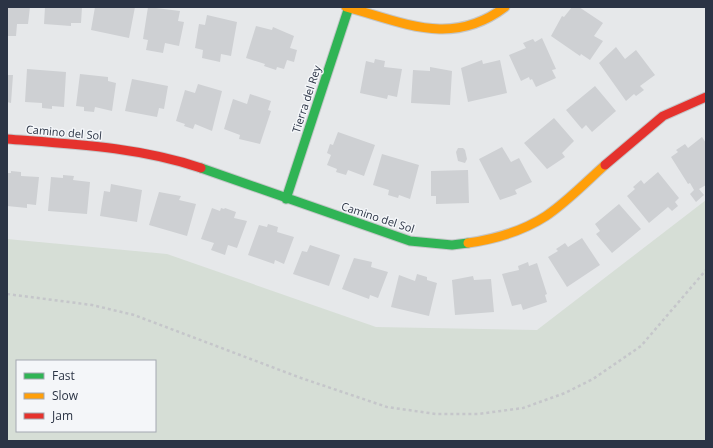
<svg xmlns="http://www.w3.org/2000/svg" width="713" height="448" font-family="'Open Sans',sans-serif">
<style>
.green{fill:#d6ded6;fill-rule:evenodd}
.building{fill:#ced0d3}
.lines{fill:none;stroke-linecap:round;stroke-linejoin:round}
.fast-casing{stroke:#c4c6c8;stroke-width:11}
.slow-casing{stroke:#c4c6c8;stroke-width:11}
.jam-casing{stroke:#c4c6c8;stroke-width:11}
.path{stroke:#c5c6ca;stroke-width:2.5;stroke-dasharray:3 3;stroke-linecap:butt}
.fast{stroke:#30b455;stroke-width:9}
.slow{stroke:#ff9f0a;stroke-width:9}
.jam{stroke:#e5322d;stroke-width:9}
.labels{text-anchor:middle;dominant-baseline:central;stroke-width:3;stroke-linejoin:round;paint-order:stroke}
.street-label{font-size:11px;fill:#2b3445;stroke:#f4f6f9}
</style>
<rect width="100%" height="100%" fill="#e6e8ea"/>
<path class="green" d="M706,200V441H7V239L167,254L376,327L537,330ZM17,361H155V431H17Z"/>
<path class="building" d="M7,7H30L28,24H17L16,36H7Z
M45,7H82L81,23H71V26L44,24Z
M95,7H135L129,38L91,30Z
M148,7L180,11L178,21L184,22L179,46L165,43L163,53L146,50L148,40L143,39Z
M572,7H579L603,23L594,36L603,41L590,60L581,54L580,56L551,36L562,16L564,17Z
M207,15L237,22L231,56L221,54L220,62L202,58L203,50L195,48L199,24L205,25Z
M256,26L272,30L273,27L294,36L290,48L297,50L294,62L287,60L284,69L277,67L276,70L264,66L265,64L246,58Z
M542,38L556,69L552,70L556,78L536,87L532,79L530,80L529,77L521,81L509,55L526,48L523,43L533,39L535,42Z
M616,47L625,59L636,50L655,75L640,86L644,90L636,96L634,94L626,101L599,63Z
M375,59L385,61L384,67L402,69L397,97L388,95L387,99L360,93L366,61L374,63Z
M482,60L483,64L500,60L507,93L468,102L461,68Z
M430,67L452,71L450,105L411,103L413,70L430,71Z
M27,69L66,72L64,107L52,106V109L42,108V103L25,102Z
M80,74L108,77V81L116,83L112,111L95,107L94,112L84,111V107L76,106Z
M7,75H13L11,103L7,102Z
M132,79L168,86L164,109L159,108L157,117L125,111Z
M198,84L222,91L212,131L195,124L193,129L184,126L185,124L176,121L185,90L195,93Z
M595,86L616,111L592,132L586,125L582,129L566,110Z
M250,94L271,101L268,110L271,111L260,144L239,139L240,135L224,129L233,99L247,104Z
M554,118L574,141L562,153L565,157L547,169L524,143Z
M338,132L375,145L364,176L348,170L346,175L336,172L337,169L327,165L331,155L327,153L330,144L333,145Z
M702,137L706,143V185L699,189L704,195L696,202L690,194L694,190L690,183L688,184L671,157L678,152L676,150L685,144L688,148Z
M502,147L511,162L519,158L532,182L515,190L517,194L500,200L479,159Z
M458,148H463L465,150L467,159L465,163L458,161L456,152Z
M382,154L419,165L410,199L399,195L398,198L388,195L389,190L373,185Z
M468,170L469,203L436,204V196H431V171Z
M11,171L21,172V176L39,177L36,205L27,204V208L7,206V173H11Z
M658,172L679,198L675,202L678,206L672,211L668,207L649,223L627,196L635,189L633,187L641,180L644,184Z
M63,175L74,176L73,180L90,182L87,214L48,211L51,177L63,178Z
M111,184L142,190L137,222L100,216L104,191L110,192Z
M159,192L181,196L179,200L196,204L187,236L149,225Z
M619,204L641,229L612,253L596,234L600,231L595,224Z
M212,208L220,211L221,208L224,209L225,208L236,212L234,218L247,221L237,248L228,245L225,255L211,250L214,243L201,239Z
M268,224L278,227L277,232L294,237L284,264L275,260L274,264L248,255L259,225L267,227Z
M582,238L600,265L567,287L548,257L558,251L556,249L565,243L568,247Z
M310,245L340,255L329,286L293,274L302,251L307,252Z
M354,258L372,262L371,267L388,272L378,298L370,295L369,299L342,289Z
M528,262L529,266L537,263L547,294L545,295L547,302L523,310L521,304L512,306L502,274L519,270L518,266Z
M417,274L427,277V280L437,283L429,316L391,307L399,275L415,281Z
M473,276L474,280L491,279L494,312L455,315L452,280Z"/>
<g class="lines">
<g class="fast-casing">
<path id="fast" d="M201,168L410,241L452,245L468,243
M286,199L349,7"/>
</g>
<g class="slow-casing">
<path id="slow" d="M346,7C403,22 451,48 505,7
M468,243C495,239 523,231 546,216C567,202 586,182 605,165"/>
</g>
<g class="jam-casing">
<path id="jam" d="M7,139C72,144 139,147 201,168
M605,165L663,116L706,97"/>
</g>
<path class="path" d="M7,294L92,305L134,315L301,378L387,407L436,414H478L523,408L565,393L593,379L641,346L706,270"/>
<use href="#fast" class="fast"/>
<use href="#slow" class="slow"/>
<use href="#jam" class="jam"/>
</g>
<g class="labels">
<g class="street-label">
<text transform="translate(306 99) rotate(-72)">Tierra del Rey</text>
<text transform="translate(64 132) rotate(5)">Camino del Sol</text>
<text transform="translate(378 217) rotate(18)">Camino del Sol</text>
</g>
</g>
<rect width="713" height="448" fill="none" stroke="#2b3445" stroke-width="16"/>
<rect x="16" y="360" width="140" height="72" fill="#f4f6f9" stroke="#a4a8b1"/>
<rect x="24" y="373" width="20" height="6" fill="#30b455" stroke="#a4a8b1"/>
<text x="52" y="380" font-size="12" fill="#2b3445">Fast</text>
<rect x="24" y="393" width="20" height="6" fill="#ff9f0a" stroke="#a4a8b1"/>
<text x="52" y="400" font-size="12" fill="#2b3445">Slow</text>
<rect x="24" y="413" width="20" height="6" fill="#e5322d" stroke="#a4a8b1"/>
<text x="52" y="420" font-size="12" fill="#2b3445">Jam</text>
</svg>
